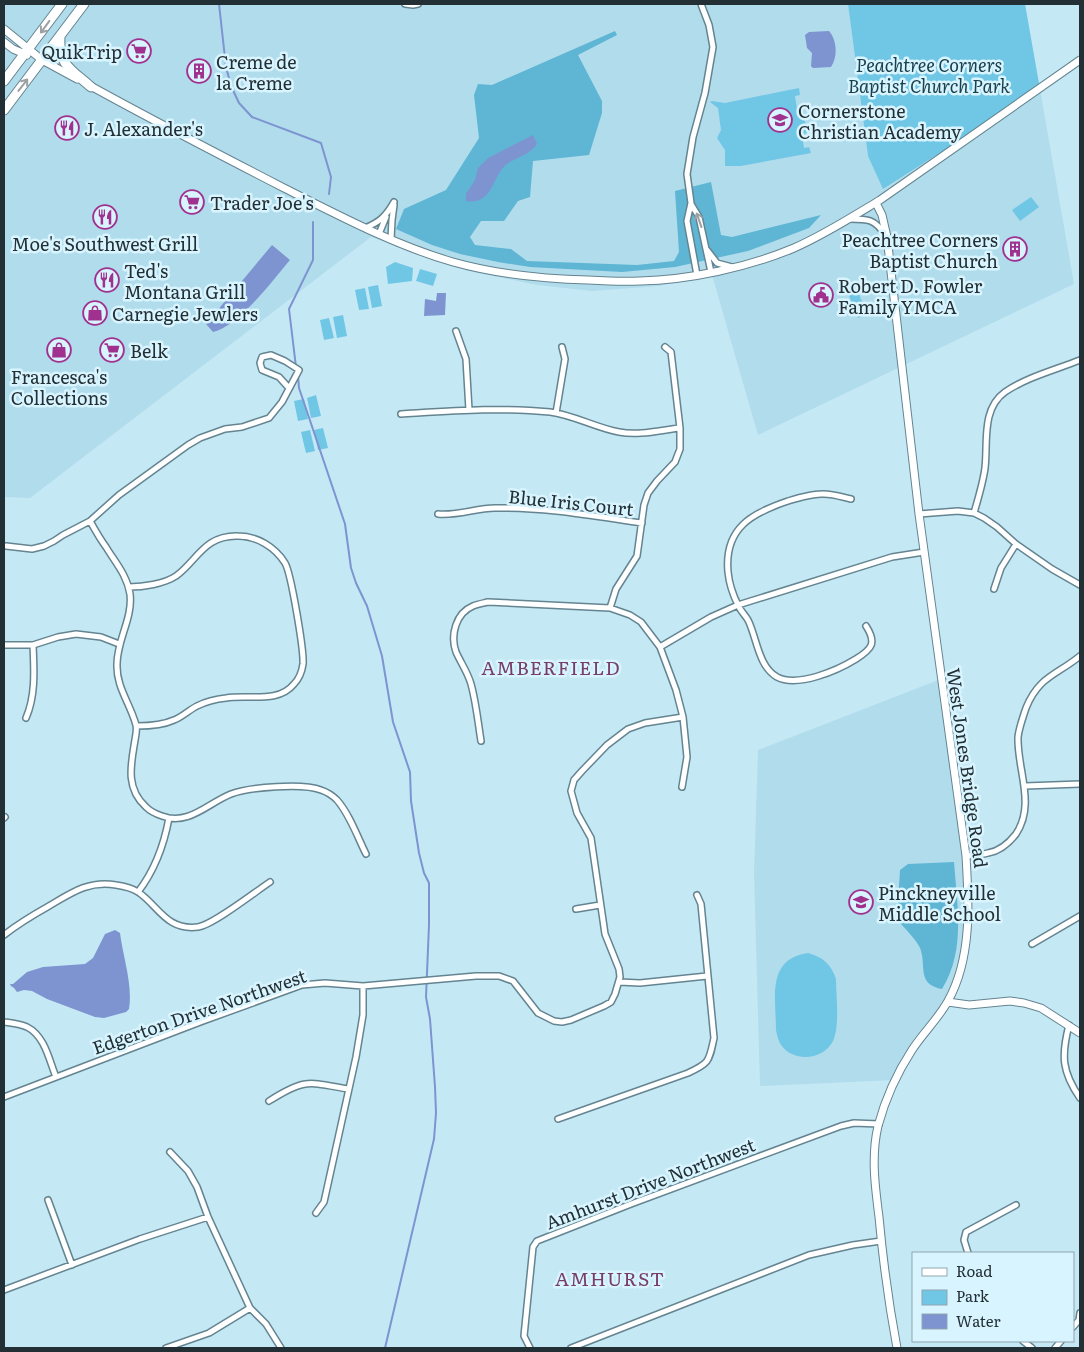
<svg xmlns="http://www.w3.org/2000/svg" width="1084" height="1352" font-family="Literata,serif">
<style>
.built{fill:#b1dcec}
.green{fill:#70c6e5}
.forest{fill:#5eb6d4}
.water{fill:#7d94d1}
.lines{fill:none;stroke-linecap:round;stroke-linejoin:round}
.stream{stroke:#7d94d1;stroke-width:2}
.street-casing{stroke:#648490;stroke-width:8}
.secondary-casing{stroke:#648490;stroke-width:9}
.highway-casing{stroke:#648490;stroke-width:11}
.street{stroke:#fff;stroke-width:5}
.secondary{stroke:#fff;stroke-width:7}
.highway{stroke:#fff;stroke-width:9}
.oneway{stroke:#9ca1a4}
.labels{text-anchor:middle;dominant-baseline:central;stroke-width:5;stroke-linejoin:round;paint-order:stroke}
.poi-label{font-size:18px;fill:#222f34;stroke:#d8f4ff;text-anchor:start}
.park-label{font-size:18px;font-style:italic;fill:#18404d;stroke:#d8f4ff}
.street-label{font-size:18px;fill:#222f34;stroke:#d8f4ff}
.neighbourhood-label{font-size:19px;letter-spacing:1px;fill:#773e6c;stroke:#d8f4ff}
</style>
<rect width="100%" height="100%" fill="#c5e8f5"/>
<path class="built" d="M4,4H848L868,156L1040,89L1074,284L758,435L712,275L659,286L592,291L537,285L468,271L371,237L30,498L4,497Z
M941,679L966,856L967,931L955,986L895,1080L760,1086L754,873L758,750Z"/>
<path class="green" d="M848,4H1025L1040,89L883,189L868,156Z
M799,88L800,95L795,96L797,109H803L807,133L802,134L804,148L809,147L811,153L741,166H725V150L717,138L721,130L718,108L710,102L712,101L725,103Z
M1031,197L1039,207L1020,221L1012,210Z
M395,262L413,268L412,281L388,284L386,267Z
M420,269L437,274L433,286L416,281Z
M854,282L867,314L858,318L845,286Z
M378,285L382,306L372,308L368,287Z
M365,288L369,309L359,310L355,290Z
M343,315L347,336L337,338L333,317Z
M329,318L334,338L324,340L320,320Z
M316,395L321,416L311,418L307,398Z
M304,399L308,419L298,421L294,401Z
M323,428L328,448L318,450L314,430Z
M310,430L315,451L306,453L301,432Z
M808,953C823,957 831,964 836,979C836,995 840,1026 833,1041C823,1060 794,1063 781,1045C778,1040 777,1035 776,1030C776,998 766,959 808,953Z"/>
<path class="forest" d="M615,31L617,35L578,55L602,101V113L589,155L533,161L530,197L518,201L504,221H481L470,237L475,245L511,249L527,261L637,265L674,261L679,252L675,191L711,182L721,235L732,237L821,215L809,228L748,251L675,267L622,272L530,267L498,262L460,254L432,245L396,229L404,209L446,190L479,138L474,95L478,84L492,85Z
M954,862C957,905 966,950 942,989C916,984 927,966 920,948C916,939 903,927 897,919L900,870L908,864Z"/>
<path class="water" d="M829,31C837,40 838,57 831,67L813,68L811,66L812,53L807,48L805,35L809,32Z
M533,135L537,144C528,158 511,157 502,169C492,182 490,205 466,201V194L475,180L478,168L488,158Z
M272,245L290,260C273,280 238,327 213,332L206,324Z
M437,293H446L445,315L424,316L425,299L436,301Z
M115,930L120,933C123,957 133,985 129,1009L126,1012L104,1018L95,1017L47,999L32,991L24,990L17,992L14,988L11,986L10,984H13L27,972L43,967L85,964L93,958L105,934Z"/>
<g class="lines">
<path class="stream" d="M219,4L226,67L231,86L239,103L252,117L321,143L331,177L329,194
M296,367L289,309L313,260V222
M298,376L299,388L345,524L351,568L356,583L367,606L382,656L393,722L410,772L411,801L419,853L424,873L429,883V925L426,997L430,1019L435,1087L436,1113L434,1139L385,1348"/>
<g class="street-casing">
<path id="street" d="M405,4L413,5L418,4
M691,204L699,217L711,272
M850,219C868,219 875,219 885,235
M365,228C380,222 386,216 394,202
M379,234L386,217
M391,239L392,220L394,205
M707,250L717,263L732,267
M697,275L687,221L691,203L687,174L693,137L705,93L713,47L709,25L701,4
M456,331L466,359L469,410
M556,413L565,359L562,347
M401,414C451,411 500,407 550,412C574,415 596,428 619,432C639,436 661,430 680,428
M851,499C842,497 831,493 821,494C811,494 798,498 788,501C752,513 724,528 728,572C729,582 733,595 738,605C740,610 745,615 748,620C757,638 758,666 777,677C798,688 838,670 856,659C872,649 877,643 866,626
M974,513C978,499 983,483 985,468C988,443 981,409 1005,392C1027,377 1055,370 1080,360
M438,514C458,516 476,508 495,508C544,507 593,516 642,523
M919,514L958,511L974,513L984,518L997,527L1016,544L1052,569L1080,585
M90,521C95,530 100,539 106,547C115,562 127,575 130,594C133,618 117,640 117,664C116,687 130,703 136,725C137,729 136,735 135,740C131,764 125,788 146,807C150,811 156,814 162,816C189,826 208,803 231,794C250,787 303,783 321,790C327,792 333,796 337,800C350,815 357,836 366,854
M6,546L32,549L44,546L54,541L63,535L90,521L119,495L188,445L200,438L225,429L242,427L269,418L282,402L299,370L285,361L271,355L262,357L260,363L262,370L279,377L289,388
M129,587C143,587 164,584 176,576C197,561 204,535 238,536C257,536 275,547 285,563C291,573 304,650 303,664C302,671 299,679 294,684C278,704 248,694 226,698C216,699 205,702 197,706C189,710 182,717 174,720C163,725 149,726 137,726
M994,589L1001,568L1016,544
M610,608L616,589L637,556L644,505L648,493L657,481L675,462L680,449V428L671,352L665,347
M4,645H33L58,637L76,634L101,637L119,644
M660,647L711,617L738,605L892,557L924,552
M26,718C36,695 34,669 33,645
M481,741C478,722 476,702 471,684C468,673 461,663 456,652C450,635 456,613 473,606C478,604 484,603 488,602L610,608L630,615L641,622L660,647L676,690L683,717L687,757L682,787
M1025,786L1080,784
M4,818L5,817
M966,856C973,855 981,855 988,853C1000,851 1009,843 1016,834C1036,804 1017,770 1018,737C1019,728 1023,717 1026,708C1039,676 1057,675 1080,656
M138,892C155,870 164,845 169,818
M576,909L600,905
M4,935C18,924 33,915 49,906C71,893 89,880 116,885C123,886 132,888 138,892C158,905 166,931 198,927C213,925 255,892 270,882
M1032,944L1080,916
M619,982L640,983L707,976
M4,1022C11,1023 20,1024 27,1027C45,1036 49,1060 56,1077
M1069,1025C1061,1056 1062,1072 1080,1098
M4,1097L203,1021L302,985L325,983L363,986L476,976H499L513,981L538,1013L554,1021L562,1022L571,1020L604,1006L611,1002L615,994L620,977L619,969L605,934L591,838L577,813L571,791L574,780L582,771L607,745L628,729L645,723L683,717
M269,1101C305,1078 308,1082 348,1089
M558,1119L688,1073C710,1063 709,1061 714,1038L701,904L697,895
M170,1152L188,1171L197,1187L208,1217L250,1308L266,1324L281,1348
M48,1200L72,1265
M316,1213L324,1202L356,1057L363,1015V986
M968,1253L964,1240L966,1232L1016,1205
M4,1290L140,1239L208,1217
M1073,1327L1079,1320L1080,1313
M1023,1341L1032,1348
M166,1348L209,1333L250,1308
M530,1348L524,1336L533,1247L537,1241L631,1204L841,1126L854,1123L879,1124
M571,1348L809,1255L853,1245L881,1241
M1055,1348L1061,1341"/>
</g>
<g class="secondary-casing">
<path id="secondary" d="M4,29L42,60L77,79
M4,42L13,49L27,55
M87,84C152,120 218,154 284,188C338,215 394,245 453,262C496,274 543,279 588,280C605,281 623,282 640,281C689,280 749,267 794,248C824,235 852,217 880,200L1080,60
M876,203L882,215L887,237L919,514L966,856C969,904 972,958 948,1001C938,1019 923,1033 912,1050C897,1073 885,1100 878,1126C871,1156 875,1186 879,1217C883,1261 889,1305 897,1348
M948,1002L969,1005L1010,1001L1024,1003L1041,1008L1080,1033"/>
</g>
<g class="highway-casing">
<path id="highway" d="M60,37C58,65 72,70 91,87
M4,81L62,4
M4,110L84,4"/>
</g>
<use href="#street" class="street"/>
<use href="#secondary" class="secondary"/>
<use href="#highway" class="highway"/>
</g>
<defs><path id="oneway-shaft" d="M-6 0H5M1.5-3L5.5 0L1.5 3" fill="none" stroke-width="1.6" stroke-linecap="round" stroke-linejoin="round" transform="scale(1.25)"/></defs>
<g class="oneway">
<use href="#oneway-shaft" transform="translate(45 27) rotate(126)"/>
<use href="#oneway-shaft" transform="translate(23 85) rotate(-52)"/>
<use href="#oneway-shaft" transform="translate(699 220) rotate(-109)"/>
</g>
<defs>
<g id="supermarket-ring" transform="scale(1.25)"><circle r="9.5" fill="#d8f4ff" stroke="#a1318e" stroke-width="1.5"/><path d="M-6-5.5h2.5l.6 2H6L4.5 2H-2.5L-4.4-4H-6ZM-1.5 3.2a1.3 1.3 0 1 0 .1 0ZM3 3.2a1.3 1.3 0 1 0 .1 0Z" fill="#a1318e"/></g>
<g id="building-ring" transform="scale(1.25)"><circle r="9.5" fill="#d8f4ff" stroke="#a1318e" stroke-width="1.5"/><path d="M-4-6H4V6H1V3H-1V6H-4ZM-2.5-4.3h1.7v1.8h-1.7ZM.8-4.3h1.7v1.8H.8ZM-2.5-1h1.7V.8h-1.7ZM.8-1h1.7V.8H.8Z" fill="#a1318e"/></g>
<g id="school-ring" transform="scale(1.25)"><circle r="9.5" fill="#d8f4ff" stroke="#a1318e" stroke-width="1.5"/><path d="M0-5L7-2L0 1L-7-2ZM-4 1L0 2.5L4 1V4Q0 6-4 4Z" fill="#a1318e"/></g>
<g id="restaurant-ring" transform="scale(1.25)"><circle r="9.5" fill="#d8f4ff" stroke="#a1318e" stroke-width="1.5"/><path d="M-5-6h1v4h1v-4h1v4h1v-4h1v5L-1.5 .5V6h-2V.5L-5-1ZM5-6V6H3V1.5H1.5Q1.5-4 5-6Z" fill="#a1318e"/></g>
<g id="civic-ring" transform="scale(1.25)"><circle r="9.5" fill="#d8f4ff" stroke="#a1318e" stroke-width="1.5"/><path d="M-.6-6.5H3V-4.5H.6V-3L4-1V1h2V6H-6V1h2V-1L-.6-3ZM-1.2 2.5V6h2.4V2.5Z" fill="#a1318e"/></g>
<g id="shop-ring" transform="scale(1.25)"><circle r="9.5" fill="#d8f4ff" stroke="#a1318e" stroke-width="1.5"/><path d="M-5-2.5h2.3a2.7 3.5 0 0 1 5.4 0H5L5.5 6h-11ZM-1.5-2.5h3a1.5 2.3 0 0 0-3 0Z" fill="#a1318e"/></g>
</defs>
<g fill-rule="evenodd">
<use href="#supermarket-ring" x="139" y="51"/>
<use href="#building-ring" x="199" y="71"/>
<use href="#school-ring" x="780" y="120"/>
<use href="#restaurant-ring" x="67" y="128"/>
<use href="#supermarket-ring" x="192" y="202"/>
<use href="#restaurant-ring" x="105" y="217"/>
<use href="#building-ring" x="1015" y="249"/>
<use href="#restaurant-ring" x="107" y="280"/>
<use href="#civic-ring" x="821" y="295"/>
<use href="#shop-ring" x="95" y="313"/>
<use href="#shop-ring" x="59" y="350"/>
<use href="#supermarket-ring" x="112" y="350"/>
<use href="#school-ring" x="861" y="902"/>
</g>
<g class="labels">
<g class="poi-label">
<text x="122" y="51" text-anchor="end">QuikTrip</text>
<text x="216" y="61">Creme de<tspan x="216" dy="21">la Creme</tspan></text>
<text x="798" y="110">Cornerstone<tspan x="798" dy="21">Christian Academy</tspan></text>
<text x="84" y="128">J. Alexander's</text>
<text x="210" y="202">Trader Joe's</text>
<text x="998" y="239" text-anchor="end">Peachtree Corners<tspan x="998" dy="21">Baptist Church</tspan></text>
<text x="105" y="243" text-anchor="middle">Moe's Southwest Grill</text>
<text x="124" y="270">Ted's<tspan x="124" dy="21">Montana Grill</tspan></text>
<text x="838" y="285">Robert D. Fowler<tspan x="838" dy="21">Family YMCA</tspan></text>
<text x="112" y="313">Carnegie Jewlers</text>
<text x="130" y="350">Belk</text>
<text x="59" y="376" text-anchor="middle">Francesca's<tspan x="59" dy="21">Collections</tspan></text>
<text x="878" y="892">Pinckneyville<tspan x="878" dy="21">Middle School</tspan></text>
</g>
<g class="park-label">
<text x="929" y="64">Peachtree Corners<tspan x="929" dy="21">Baptist Church Park</tspan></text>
</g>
<g class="street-label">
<text transform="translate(571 502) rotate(6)">Blue Iris Court</text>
<text transform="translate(968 768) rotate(82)">West Jones Bridge Road</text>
<text transform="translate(199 1011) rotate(-19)">Edgerton Drive Northwest</text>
<text transform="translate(650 1183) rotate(-21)">Amhurst Drive Northwest</text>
</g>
<g class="neighbourhood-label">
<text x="551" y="667">AMBERFIELD</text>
<text x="610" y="1278">AMHURST</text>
</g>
</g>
<rect width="1084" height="1352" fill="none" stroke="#222f34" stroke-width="10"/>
<rect x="912" y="1252" width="162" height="90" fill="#d8f4ff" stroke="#8fa5ae"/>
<rect x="922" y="1268" width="25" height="8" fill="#ffffff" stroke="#8fa5ae"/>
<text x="956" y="1277" font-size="15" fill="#222f34">Road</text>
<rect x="922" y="1290" width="25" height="15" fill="#70c6e5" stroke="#8fa5ae"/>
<text x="956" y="1302" font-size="15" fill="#222f34">Park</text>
<rect x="922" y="1314" width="25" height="15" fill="#7d94d1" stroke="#8fa5ae"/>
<text x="956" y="1327" font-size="15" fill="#222f34">Water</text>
</svg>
